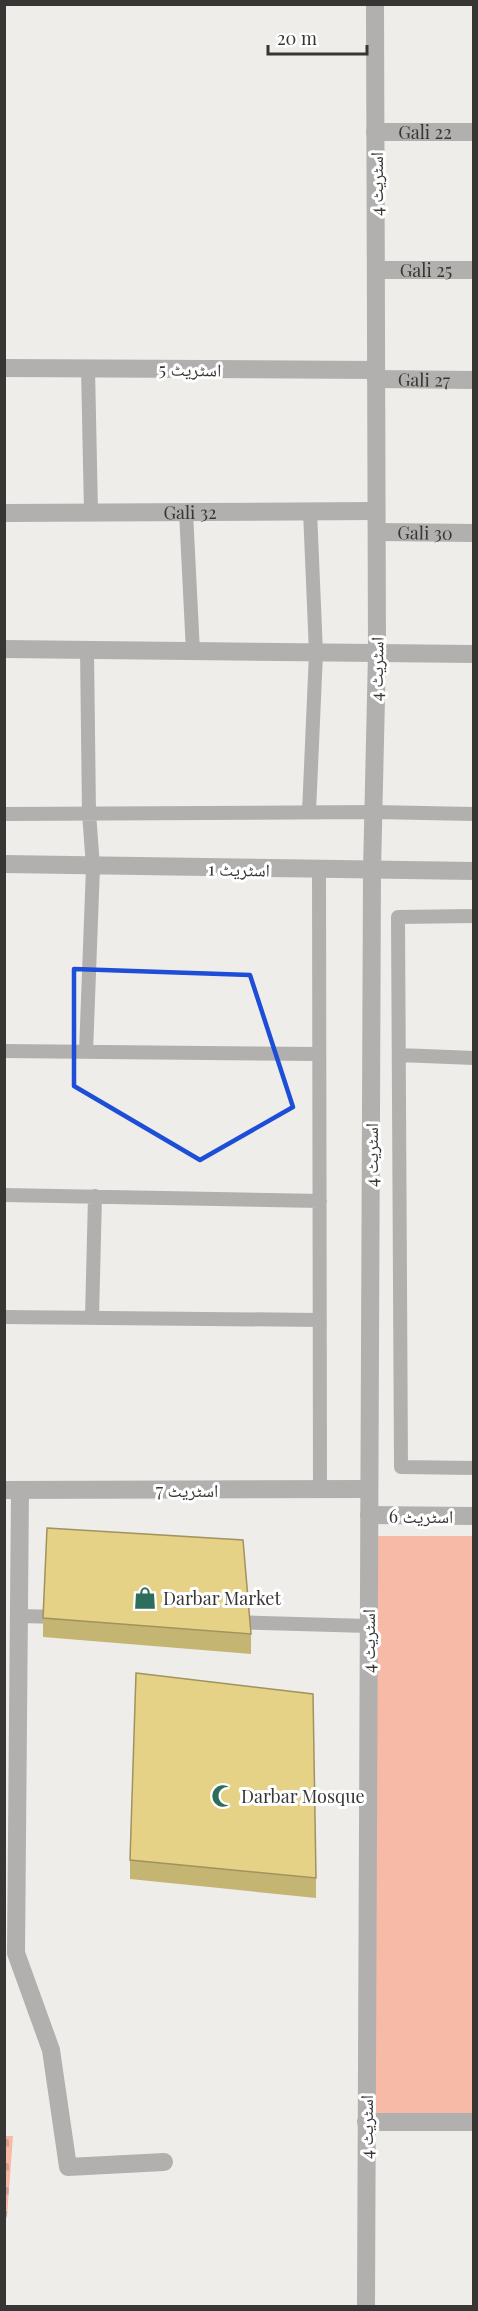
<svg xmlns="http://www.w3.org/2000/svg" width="478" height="2311" font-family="'Playfair Display','Noto Naskh Arabic',serif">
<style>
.cemetery{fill:url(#cemetery-stones)}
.garden{fill:#f6baa6}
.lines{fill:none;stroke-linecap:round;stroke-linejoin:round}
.service{stroke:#b1b0af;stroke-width:14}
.minor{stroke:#b1b0af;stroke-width:18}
.wall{fill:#c5b573}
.building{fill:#e5d286;stroke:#a0935e;stroke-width:1.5}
.marked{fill:none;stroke:#1d4ed8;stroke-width:4.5;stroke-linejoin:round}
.labels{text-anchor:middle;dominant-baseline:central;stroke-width:6;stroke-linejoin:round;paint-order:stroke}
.street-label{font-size:18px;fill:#373635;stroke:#fff}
.poi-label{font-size:18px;fill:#373635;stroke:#fff;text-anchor:start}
</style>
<defs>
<pattern id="cemetery-stones" width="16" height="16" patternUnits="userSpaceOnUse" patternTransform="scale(1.5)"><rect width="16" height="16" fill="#f6baa6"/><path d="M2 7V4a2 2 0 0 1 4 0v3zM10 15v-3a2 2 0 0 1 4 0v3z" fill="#d4a090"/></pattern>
</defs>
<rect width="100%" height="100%" fill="#efedea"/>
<path class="cemetery" d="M5,2136H13L7,2216L5,2220Z"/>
<path class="garden" d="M377,1536H473V2122H366Z"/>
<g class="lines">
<path class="service" d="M88,368L91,512
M186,512L193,652
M309,812L316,653L310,511
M4,814L374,812L474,814
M319,870L320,1490
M474,916L398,917L401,1467L474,1468
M4,1051L319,1054
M86,1052L93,867L89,813L87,650
M399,1055L474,1058
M4,1195L320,1201
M4,1317L320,1320
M92,1318L95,1196
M19,1616L60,1617
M232,1622L368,1626"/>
<g class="minor">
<path id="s1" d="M375,132H474"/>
<path id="s2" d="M376,270H474"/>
<path d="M4,368L376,370"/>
<path id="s3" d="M376,379L474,380"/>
<path id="s4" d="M4,513L375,511"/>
<path id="s5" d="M377,532L474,533"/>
<path d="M4,649L474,654"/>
<path d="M4,864L474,871"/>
<path d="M4,1490L369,1489"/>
<path d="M20,1490L16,1953L51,2050L68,2167L164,2162"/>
<path d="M369,1515L474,1516"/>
<path d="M366,2122H474"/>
<path d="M366,2306L372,871L377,654L375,4"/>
</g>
</g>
<path class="wall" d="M43,1618L251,1634V1654L43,1637Z
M130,1860L316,1878V1898L130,1879Z"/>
<path class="building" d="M47,1528L243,1540L251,1634L43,1618Z
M136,1673L313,1694L316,1878L130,1860Z"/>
<path class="marked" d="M74,969L250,975L293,1107L200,1160L74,1086Z"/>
<defs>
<g id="shop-bare" transform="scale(1.8)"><path d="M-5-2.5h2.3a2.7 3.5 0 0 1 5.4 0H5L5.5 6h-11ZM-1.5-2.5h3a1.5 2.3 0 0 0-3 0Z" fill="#2d6d5b" stroke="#fff" stroke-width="2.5" paint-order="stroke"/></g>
<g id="mosque-bare" transform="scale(1.8)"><path d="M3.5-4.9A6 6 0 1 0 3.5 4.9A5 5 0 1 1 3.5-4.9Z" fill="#2d6d5b" stroke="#fff" stroke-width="2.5" paint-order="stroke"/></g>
</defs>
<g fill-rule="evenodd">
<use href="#shop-bare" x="145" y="1598"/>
<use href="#mosque-bare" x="223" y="1796"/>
</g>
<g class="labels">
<g class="street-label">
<text stroke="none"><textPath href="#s1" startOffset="50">Gali 22</textPath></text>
<text transform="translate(376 184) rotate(-90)">اسٹریٹ 4</text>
<text stroke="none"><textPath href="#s2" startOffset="50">Gali 25</textPath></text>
<text transform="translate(190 369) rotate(1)">اسٹریٹ 5</text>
<text stroke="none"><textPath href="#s3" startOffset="48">Gali 27</textPath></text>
<text stroke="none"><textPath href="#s4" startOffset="186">Gali 32</textPath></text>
<text stroke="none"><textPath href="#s5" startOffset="48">Gali 30</textPath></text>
<text transform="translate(376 669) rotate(-89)">اسٹریٹ 4</text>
<text transform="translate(239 869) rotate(1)">اسٹریٹ 1</text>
<text transform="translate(371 1155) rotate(-90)">اسٹریٹ 4</text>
<text x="187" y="1490">اسٹریٹ 7</text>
<text x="421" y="1516">اسٹریٹ 6</text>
<text transform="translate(368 1641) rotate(-90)">اسٹریٹ 4</text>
<text transform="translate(366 2127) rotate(-90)">اسٹریٹ 4</text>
</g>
<g class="poi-label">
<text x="163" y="1598">Darbar Market</text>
<text x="241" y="1796">Darbar Mosque</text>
</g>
</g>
<rect width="478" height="2311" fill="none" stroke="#373635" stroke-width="12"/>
<path d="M268 45v9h99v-9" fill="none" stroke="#373635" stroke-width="3"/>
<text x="277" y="45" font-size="18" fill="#373635" stroke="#ffffff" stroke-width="4.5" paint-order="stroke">20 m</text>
</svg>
